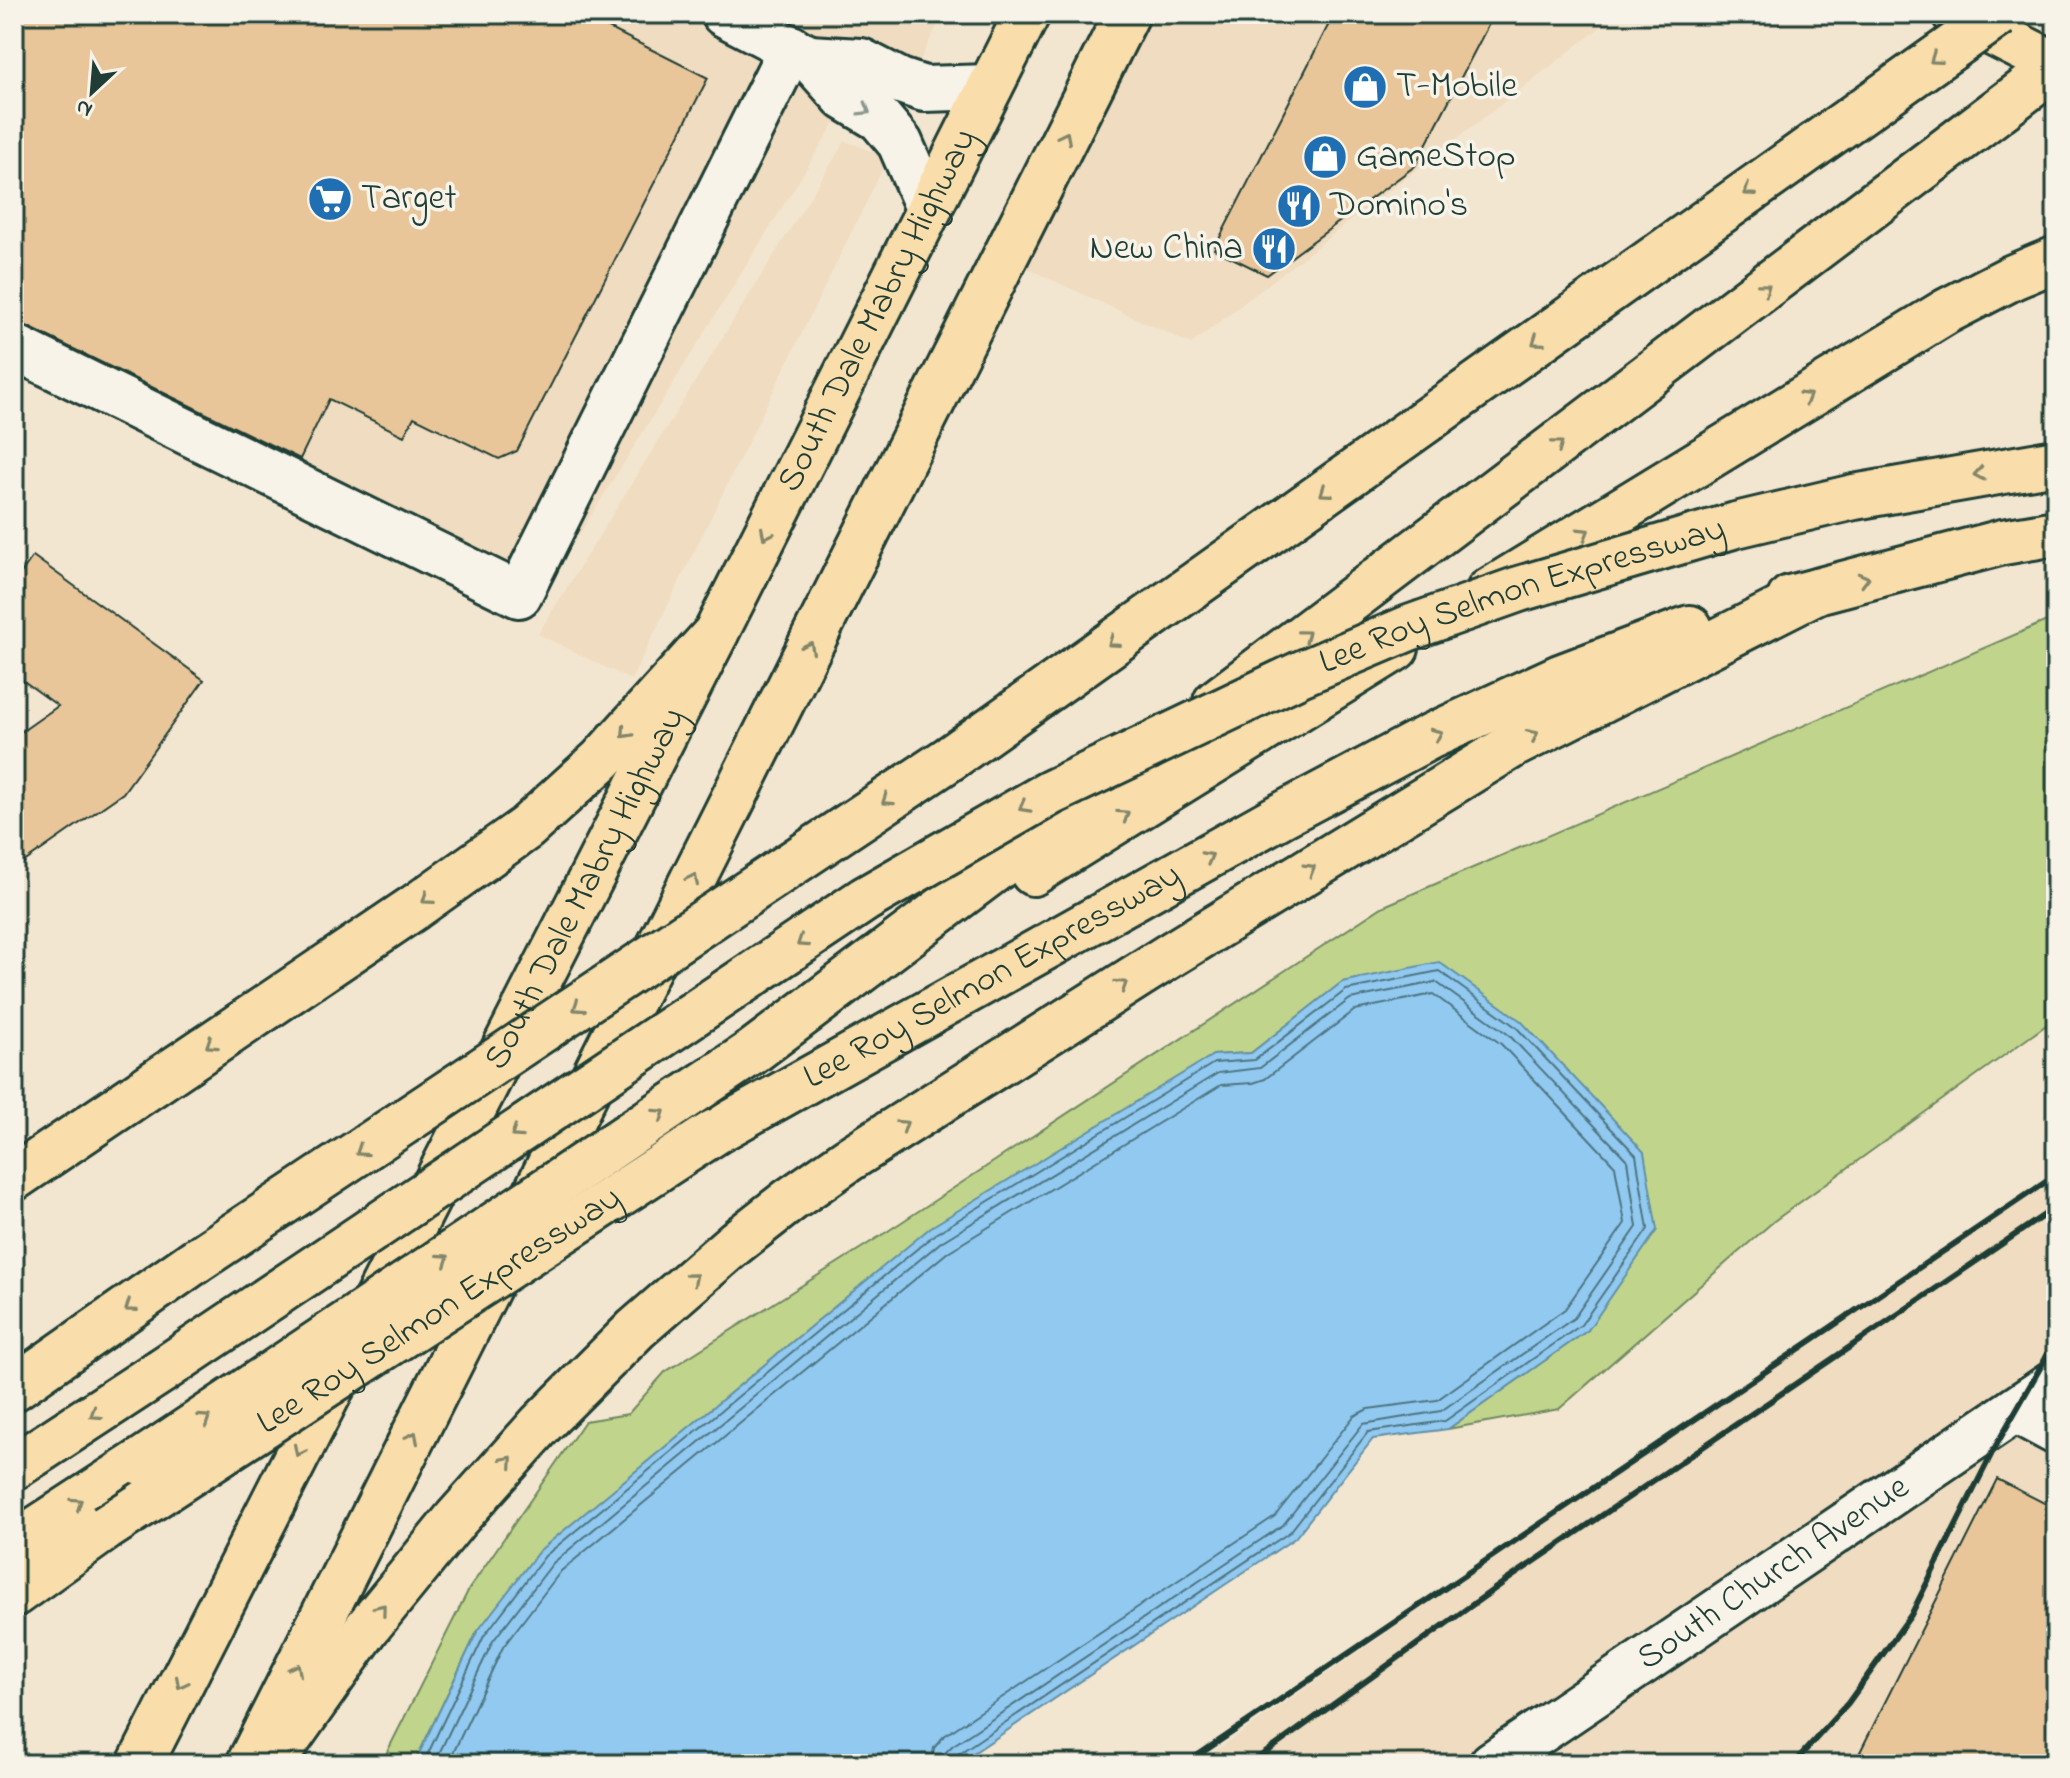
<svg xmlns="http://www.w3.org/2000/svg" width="2070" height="1778" font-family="'Indie Flower',sans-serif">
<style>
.built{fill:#f0dcc0}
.green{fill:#c0d58b;stroke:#708960;stroke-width:2}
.water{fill:#92c9f1;stroke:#6491a5;stroke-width:2}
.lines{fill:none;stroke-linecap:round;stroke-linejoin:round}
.shore{stroke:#4d7580;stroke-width:2}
.building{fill:#e9c69a;stroke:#1f3d34;stroke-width:2}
.minor-casing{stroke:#1f3d34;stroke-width:50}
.major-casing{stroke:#1f3d34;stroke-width:50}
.highway-casing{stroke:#1f3d34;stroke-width:50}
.minor{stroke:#f7f3e8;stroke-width:44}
.major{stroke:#f9deab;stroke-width:44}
.highway{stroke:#f9deab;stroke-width:44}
.rail{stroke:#1f3d34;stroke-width:6}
.highway-bridge-casing{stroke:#1f3d34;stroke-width:50;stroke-linecap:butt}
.highway-bridge{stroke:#f9deab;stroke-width:44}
.oneway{stroke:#81856a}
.oneway2{stroke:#8b988e}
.labels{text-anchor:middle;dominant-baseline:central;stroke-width:7;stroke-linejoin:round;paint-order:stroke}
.poi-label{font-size:36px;fill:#1f3d34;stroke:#f7f3e8;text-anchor:start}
.street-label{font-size:36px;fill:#1f3d34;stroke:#f7f3e8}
</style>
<rect width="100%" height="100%" fill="#f3e6d1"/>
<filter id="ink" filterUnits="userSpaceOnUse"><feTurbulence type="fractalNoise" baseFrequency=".0125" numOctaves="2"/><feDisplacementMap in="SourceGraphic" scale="16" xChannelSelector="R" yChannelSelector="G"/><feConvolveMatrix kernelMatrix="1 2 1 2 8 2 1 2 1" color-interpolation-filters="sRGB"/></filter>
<g filter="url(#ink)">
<path class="built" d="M14,14H943L883,134L839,116L527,619L14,369Z
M1150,14H1618L1191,344L1024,267Z
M845,141L879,154L891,152L631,680L538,634Z
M2056,1180V1356L2005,1390L1453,1764H1196L1820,1334Z
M2056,1409V1764H1531L2026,1429Z"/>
<path class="green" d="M2056,617V1018L1774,1221L1559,1409L1448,1429L1588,1330L1343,982L1251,1053L1213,1055L477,1632L414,1764H381L469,1589L585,1421L628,1414L665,1372L885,1233L1382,907Z"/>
<path class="water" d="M1439,962L1521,1021L1644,1152L1657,1230L1588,1330L1448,1429L1373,1439L1295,1538L957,1764H414L477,1632L539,1551L931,1227L1213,1055L1251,1053L1342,982Z"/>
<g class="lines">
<path class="shore" d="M423,1764L484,1636L545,1556L935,1234L1214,1063L1255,1060L1346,990L1439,971L1516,1027L1636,1155L1648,1229L1581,1325L1445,1421L1368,1432L1290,1532L958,1754L954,1764
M434,1764L493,1641L553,1563L941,1242L1218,1073L1260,1068L1350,999L1436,982L1509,1035L1627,1160L1637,1227L1574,1318L1441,1411L1363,1424L1283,1525L952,1746L945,1753L944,1764
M448,1764L503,1647L561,1571L948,1252L1221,1085L1253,1083L1265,1079L1355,1010L1433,994L1501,1044L1615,1166L1625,1223L1565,1309L1437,1400L1368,1409L1354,1416L1275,1516L944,1736L934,1748L931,1764"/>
</g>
<path class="building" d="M14,14H581L708,78L517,451L499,459L414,417L404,436L329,399L300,459L14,320Z
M1334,14H1494L1415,166L1267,275L1214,249Z
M33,556L204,680L123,793L14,869V737L58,706L14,674V583Z
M1997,1479L2056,1509V1764H1854Z"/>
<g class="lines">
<g class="minor-casing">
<g id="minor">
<path d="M724,14L809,58L845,98L880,119L900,143L929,210"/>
<path d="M809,58L861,61L900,81L924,89L990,87"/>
<path d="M14,347L519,595L791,48"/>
<path d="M2015,1410L2056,1432"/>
<path id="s1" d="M1492,1764L2056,1382"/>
</g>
</g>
<g class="major-casing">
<g id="major">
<path d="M1955,14L2056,65"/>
<path id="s2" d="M140,1764L716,633L1027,14"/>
<path d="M249,1764L1127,14"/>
</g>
</g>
<g class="highway-casing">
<g id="highway">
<path d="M1489,591L1947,311L2013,277L2056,259"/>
<path d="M1790,598L2003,542L2056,533"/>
<path d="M1216,702L2056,67"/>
<path d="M952,757L1813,146"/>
<path d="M1033,873L1396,648"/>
<path d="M751,1053L1136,763"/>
<path id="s3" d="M715,1132L1282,815L1429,737L1560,677L1690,628"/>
<path d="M14,1178L415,907L526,828L601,760L716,633"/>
<path d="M14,1388L194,1262"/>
<path d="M14,1467L161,1371"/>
<path d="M14,1544L140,1462"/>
<path d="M14,1594L106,1528"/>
<path d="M271,1764L367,1628L456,1519L541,1424L636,1329L735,1243L790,1200L849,1159L1172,954L1515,744L1817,591"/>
</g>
</g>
<use href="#minor" class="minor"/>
<use href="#major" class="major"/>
<use href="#highway" class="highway"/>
<path class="rail" d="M1185,1764L2056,1175
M1250,1764L1507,1580L2056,1207
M1793,1764L1848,1703L1911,1615L1994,1449L2056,1340"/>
<g class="highway-bridge-casing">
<g id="highway-bridge">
<path d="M1813,146L1999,14"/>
<path d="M194,1262L952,757"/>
<path id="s4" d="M161,1371L865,899L1050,793L1300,674L1409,628L1519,589L1736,525L1854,497L2056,462"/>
<path d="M140,1462L751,1053"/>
<path id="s5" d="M106,1528L715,1132"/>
</g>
</g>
<use href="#highway-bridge" class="highway-bridge"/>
</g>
<defs><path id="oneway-chevron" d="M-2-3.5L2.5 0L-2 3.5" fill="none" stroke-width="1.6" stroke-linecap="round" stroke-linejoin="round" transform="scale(2)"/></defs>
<g class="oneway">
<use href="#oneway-chevron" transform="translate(1935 59) rotate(145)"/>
<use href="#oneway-chevron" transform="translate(1065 137) rotate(-63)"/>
<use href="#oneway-chevron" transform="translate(1749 191) rotate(145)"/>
<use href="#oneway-chevron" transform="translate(1765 288) rotate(-37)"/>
<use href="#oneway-chevron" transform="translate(1537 341) rotate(145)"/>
<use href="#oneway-chevron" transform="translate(1806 397) rotate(-31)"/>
<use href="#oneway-chevron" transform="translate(1558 445) rotate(-37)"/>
<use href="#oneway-chevron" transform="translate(1979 474) rotate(170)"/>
<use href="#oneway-chevron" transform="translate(1325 492) rotate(145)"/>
<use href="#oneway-chevron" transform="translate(1584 533) rotate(-31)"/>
<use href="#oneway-chevron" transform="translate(766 534) rotate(117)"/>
<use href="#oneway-chevron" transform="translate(1864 579) rotate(-15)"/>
<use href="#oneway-chevron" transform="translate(1305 635) rotate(-37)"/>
<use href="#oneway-chevron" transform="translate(1113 642) rotate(145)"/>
<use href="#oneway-chevron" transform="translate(809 647) rotate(-63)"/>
<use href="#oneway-chevron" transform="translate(626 733) rotate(133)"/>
<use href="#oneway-chevron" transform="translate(1437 734) rotate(-25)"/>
<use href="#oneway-chevron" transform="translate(1533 735) rotate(-27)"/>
<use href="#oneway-chevron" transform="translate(887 800) rotate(146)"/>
<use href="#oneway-chevron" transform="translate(1024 807) rotate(151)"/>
<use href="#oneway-chevron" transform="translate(1124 815) rotate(-33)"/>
<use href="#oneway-chevron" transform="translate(1208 857) rotate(-29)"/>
<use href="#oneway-chevron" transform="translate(1310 869) rotate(-31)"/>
<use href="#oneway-chevron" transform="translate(693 879) rotate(-63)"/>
<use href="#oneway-chevron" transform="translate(427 899) rotate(145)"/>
<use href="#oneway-chevron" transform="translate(802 942) rotate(146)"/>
<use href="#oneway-chevron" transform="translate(1122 985) rotate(-33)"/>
<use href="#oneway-chevron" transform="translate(578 1007) rotate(146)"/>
<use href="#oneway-chevron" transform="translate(211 1044) rotate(146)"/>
<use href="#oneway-chevron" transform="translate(660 1114) rotate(-34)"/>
<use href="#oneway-chevron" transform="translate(903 1125) rotate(-33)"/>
<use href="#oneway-chevron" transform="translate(516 1133) rotate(146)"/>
<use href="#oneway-chevron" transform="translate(361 1151) rotate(146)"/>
<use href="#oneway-chevron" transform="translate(444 1259) rotate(-34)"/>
<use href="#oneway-chevron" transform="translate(693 1278) rotate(-40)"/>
<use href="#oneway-chevron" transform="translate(130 1307) rotate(145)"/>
<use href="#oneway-chevron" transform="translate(95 1414) rotate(147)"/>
<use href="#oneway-chevron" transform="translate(205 1419) rotate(-34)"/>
<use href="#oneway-chevron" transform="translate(413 1437) rotate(-63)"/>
<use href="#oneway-chevron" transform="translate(299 1451) rotate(117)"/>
<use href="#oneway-chevron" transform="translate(508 1461) rotate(-49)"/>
<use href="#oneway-chevron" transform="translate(77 1503) rotate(-33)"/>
<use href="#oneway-chevron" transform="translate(381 1609) rotate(-51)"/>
<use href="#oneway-chevron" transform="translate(296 1669) rotate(-63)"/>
<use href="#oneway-chevron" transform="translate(181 1683) rotate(117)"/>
</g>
<use class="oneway2" href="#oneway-chevron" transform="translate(865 110) rotate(31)"/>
</g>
<defs>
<g id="shop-disc" transform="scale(2.3)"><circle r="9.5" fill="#1f6fb2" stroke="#f7f3e8"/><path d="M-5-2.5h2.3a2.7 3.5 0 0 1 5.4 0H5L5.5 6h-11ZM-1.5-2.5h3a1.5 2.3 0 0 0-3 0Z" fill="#fff"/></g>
<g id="supermarket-disc" transform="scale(2.3)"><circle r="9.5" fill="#1f6fb2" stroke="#f7f3e8"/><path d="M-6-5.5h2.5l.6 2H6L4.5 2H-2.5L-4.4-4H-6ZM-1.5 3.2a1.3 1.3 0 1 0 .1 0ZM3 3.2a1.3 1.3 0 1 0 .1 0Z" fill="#fff"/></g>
<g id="restaurant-disc" transform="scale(2.3)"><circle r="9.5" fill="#1f6fb2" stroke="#f7f3e8"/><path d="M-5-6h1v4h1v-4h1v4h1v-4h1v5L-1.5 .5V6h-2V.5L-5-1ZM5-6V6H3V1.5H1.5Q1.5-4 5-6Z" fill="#fff"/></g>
</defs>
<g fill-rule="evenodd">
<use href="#shop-disc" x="1365" y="87"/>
<use href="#shop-disc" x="1325" y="157"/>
<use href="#supermarket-disc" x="330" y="199"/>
<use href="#restaurant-disc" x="1299" y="206"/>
<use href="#restaurant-disc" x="1274" y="249"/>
</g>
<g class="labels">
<g class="poi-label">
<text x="1396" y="87">T-Mobile</text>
<text x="1356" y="157">GameStop</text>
<text x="361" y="199">Target</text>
<text x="1330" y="206">Domino's</text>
<text x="1243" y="249" text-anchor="end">New China</text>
</g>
<g class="street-label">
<text stroke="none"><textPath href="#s2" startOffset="1630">South Dale Mabry Highway</textPath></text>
<text stroke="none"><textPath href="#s4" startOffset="1574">Lee Roy Selmon Expressway</textPath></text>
<text stroke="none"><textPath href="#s2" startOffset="982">South Dale Mabry Highway</textPath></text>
<text stroke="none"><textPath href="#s3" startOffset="318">Lee Roy Selmon Expressway</textPath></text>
<text stroke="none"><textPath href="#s5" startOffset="398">Lee Roy Selmon Expressway</textPath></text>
<text stroke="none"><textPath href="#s1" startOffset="340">South Church Avenue</textPath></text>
</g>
</g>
<rect width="2070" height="1778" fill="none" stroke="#f7f3e8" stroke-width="48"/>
<rect x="24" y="24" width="2022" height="1730" fill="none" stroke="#1f3d34" stroke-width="3" filter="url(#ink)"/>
<g transform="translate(92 92) rotate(206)" stroke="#f7f3e8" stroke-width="6" paint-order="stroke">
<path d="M0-6L14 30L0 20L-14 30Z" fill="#1f3d34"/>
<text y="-12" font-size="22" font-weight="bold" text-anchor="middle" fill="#1f3d34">N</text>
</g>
</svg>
